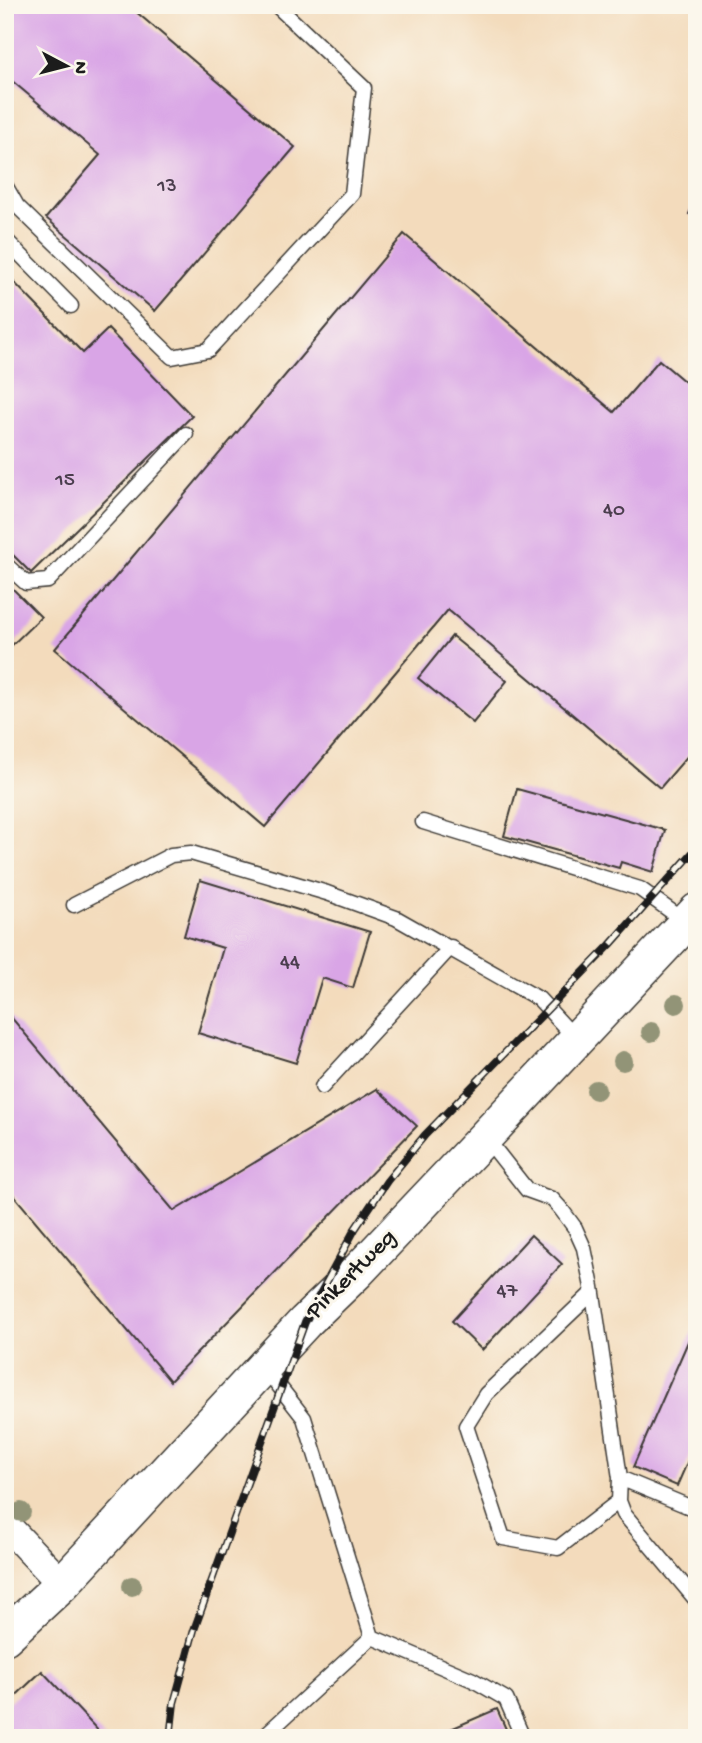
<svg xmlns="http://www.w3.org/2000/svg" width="702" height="1743" font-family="'Gochi Hand',sans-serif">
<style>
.building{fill:#d9a5e6}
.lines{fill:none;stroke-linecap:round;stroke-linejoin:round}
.service-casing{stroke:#3c3934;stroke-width:17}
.minor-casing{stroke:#3c3934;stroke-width:31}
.tertiary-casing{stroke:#3c3934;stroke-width:38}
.service{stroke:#fff;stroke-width:14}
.minor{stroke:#fff;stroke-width:28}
.tertiary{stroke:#fff;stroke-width:35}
.rail-casing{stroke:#1c1c1c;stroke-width:8}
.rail{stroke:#fbf7ec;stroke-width:5;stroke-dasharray:16;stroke-linecap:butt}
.tree{fill:#929477}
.labels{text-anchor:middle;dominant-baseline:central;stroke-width:6;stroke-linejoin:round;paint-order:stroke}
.number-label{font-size:21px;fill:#4b3e4e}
.street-label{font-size:24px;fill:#1c1c1c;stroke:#fbf7ec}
</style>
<rect width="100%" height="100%" fill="#fbf7ec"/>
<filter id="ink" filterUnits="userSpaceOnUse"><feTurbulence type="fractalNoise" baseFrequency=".0143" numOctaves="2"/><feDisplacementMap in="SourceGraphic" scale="14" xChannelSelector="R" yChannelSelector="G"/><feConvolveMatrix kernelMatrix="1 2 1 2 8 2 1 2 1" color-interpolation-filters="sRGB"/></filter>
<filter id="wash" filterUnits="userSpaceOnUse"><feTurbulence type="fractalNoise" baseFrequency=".00686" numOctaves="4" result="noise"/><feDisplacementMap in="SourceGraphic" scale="28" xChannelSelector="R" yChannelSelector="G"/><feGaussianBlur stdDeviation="1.57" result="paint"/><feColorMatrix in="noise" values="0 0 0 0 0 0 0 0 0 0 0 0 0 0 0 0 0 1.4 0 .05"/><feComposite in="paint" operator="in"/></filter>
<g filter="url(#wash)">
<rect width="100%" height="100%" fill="#f3dbbc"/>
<g id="blocks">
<path class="building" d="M5,5H128L295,147L155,311L46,218L100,155L5,75Z
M468,5H504V7L469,9Z
M697,197V218L689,214Z
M404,234L614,412L659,360L697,392V745L660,788L448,610L265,827L55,649Z
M5,273L83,353L108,329L192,416L31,573L5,547Z
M5,581L41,617L5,652Z
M452,636L507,681L473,723L418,678Z
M517,789L665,830L653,872L621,862L619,868L504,836Z
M200,880L370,932L353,988L322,978L296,1063L198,1033L223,948L184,936Z
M5,1005L10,1016L174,1211L377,1089L417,1126L170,1381L5,1185Z
M531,1235L562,1264L482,1350L452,1321Z
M697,1321V1440L677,1486L633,1467Z
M42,1671L105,1738H5V1706Z
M497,1709L510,1738H430Z"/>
</g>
</g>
<g filter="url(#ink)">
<use href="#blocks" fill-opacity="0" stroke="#3c3934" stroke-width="2"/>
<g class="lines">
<g class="service-casing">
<path id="service" d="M5,185L17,206L172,357L208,350L352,194L364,88L276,5
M5,239L71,306
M5,564L26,583L48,581L186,434
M423,822L640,889L686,922
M74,905L171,855L191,853L327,893L396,918L539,999L576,1039
M322,1087L451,947
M486,1138L527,1190L552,1199L561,1209L575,1228L584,1248L592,1287L620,1478L619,1501L624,1514L697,1601
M592,1293L486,1394L466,1426L503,1538L558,1548L619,1501
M264,1367L304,1418L372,1637
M620,1478L697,1510
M262,1738L372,1637L473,1680L506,1699L523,1738"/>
</g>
<g class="minor-casing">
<path id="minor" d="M5,1524L62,1584"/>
</g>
<g class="tertiary-casing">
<path id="tertiary" d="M5,1637L62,1584L305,1322L357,1272L485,1137L697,911"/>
</g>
<use href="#service" class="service"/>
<use href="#minor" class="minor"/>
<use href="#tertiary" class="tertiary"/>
<g class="rail-casing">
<path id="rail" d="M170,1738L174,1703L194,1630L305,1322L355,1229L387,1181L425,1135L610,945L697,848"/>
</g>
<use href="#rail" class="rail"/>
</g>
<g class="tree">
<circle cx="676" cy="1004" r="10"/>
<circle cx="651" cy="1032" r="10"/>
<circle cx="623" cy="1061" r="10"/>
<circle cx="596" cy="1090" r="10"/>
<circle cx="21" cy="1512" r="10"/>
<circle cx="132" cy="1586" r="10"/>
</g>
</g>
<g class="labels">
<g class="number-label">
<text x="167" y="187">13</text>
<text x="65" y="481">15</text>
<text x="614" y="511">40</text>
<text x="290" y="963">44</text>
<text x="507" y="1292">47</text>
</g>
<g class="street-label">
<text transform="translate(352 1275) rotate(-45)">Pinkertweg</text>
</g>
</g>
<rect width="702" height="1743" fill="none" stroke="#fbf7ec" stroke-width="28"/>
<g transform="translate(66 66) rotate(97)" stroke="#fbf7ec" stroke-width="5" paint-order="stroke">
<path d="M0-5L12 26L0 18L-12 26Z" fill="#1c1c1c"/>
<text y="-10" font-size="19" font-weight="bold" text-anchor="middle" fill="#1c1c1c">N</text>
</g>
</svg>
